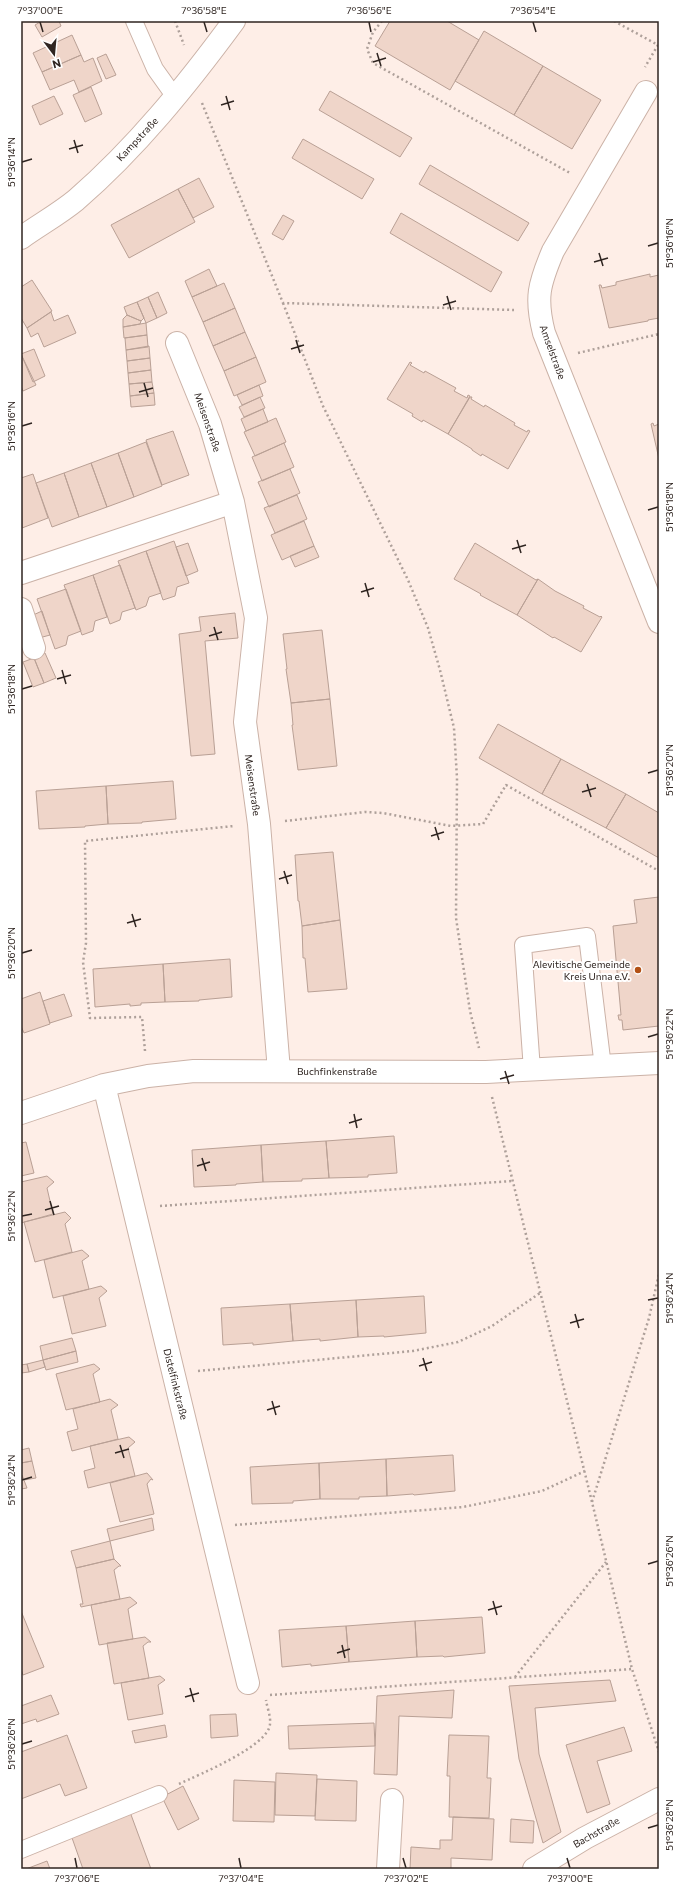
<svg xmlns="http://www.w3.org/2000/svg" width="680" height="1890" font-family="Commissioner,sans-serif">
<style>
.building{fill:#efd5c9;stroke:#b9a095}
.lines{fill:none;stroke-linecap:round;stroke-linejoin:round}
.service-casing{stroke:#cbb2a7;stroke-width:18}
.minor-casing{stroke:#cbb2a7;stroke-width:24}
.secondary-casing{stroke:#cbb2a7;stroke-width:24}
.path{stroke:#aea09a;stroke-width:2.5;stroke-dasharray:2 3;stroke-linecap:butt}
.service{stroke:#fff;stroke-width:16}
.minor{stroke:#fff;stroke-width:22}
.secondary{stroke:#fff;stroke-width:22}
.ticks{fill:none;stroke:#2f2521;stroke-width:1.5}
.poi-dot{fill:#b35115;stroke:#fff;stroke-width:1.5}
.labels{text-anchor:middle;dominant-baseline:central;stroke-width:4;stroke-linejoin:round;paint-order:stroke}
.street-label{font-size:10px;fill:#2f2521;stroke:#fff}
.poi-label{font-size:10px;fill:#2f2521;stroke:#fff;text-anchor:end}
.neatline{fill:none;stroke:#2f2521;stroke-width:1.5}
.ticks-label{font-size:10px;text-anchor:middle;fill:#2f2521}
</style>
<rect width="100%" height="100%" fill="#feeee7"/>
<path class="building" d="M42,21H59L61,26L42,37L35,25Z
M390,21H447L479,40L450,90L375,46Z
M484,31L543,66L514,115L455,81Z
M72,35L81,55L42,72L33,53Z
M106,54L116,75L106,79L97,58Z
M81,55L84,62L93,58L102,81L79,92L74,80L50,90L42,72Z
M543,66L601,100L572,149L514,115Z
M91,87L102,114L85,122L73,95Z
M330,91L412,138L400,157L319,110Z
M54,96L63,114L40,125L32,106Z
M303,139L374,179L362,199L292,158Z
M430,165L529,223L518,241L419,184Z
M199,178L214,207L193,218L178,189Z
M178,189L195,222L129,258L111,225Z
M401,213L502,272L491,292L390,233Z
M283,215L294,221L283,240L272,234Z
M209,269L217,286L192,297L185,281Z
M650,274V277L659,275V318L648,320V321L609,328L599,285H601L602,288L616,285V282Z
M32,280L52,311L27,328L21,318V287Z
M224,283L235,308L203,322L192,297Z
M158,292L167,313L157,318L148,297Z
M148,297L157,318L146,323L137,302Z
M137,302L144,318L141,321L127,315L124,307Z
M235,308L245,332L213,346L203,322Z
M51,312L54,321L68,315L76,333L44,347L38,333L31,337L27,328Z
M127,315L141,321L140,324L123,327V319Z
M146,323L147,335L124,338L123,327Z
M245,332L256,357L224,371L213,346Z
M147,335L148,347L126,350L125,338Z
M149,346L150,358L127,361L126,350Z
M34,349L45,376L33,382L21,354Z
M21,354L36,385L23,391L21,386Z
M256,357L266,382L234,396L224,371Z
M150,358L151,370L128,373L127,361Z
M410,362L412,363L410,365L424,373L425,371L456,388L454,391L467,398L468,395L470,396L448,434L423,420L422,422L412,416L413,414L387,399Z
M151,370L152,382L129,384L128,373Z
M152,382L154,393L130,396L129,384Z
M259,385L263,396L242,405L237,395Z
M154,393L155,405L131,407L130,396Z
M260,397L265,408L244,417L239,407Z
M470,397H472L471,399L484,407L485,405L515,423L514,425L527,432L528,430L530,431L508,469L482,454L481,456L472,450V449L448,434Z
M263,409L268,422L246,431L241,419Z
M276,418L286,442L255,456L244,432Z
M653,423L654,426L659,424V459L651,424Z
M173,431L189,475L162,485L146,440Z
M146,442L162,486L134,497L118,453Z
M284,443L294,467L262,481L252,457Z
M118,453L134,497L107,507L91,463Z
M91,463L107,507L79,517L64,473Z
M290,469L300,493L269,507L258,482Z
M64,473L79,517L52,527L36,483Z
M33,474L48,518L22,528L21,478Z
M297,495L307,519L275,533L264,508Z
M304,521L314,546L282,560L271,535Z
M174,541L189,583L177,587L175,596L163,600L146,551Z
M188,543L198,571L186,576L176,547Z
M475,543L536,580L538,579L517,615L480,595L481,594L454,579Z
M314,546L319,557L295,567L290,556Z
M146,551L161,593L149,597L146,606L136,610L118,561Z
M120,565L135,608L122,612L120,620L110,624L93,575Z
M93,575L107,617L95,621L93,631L82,635L64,585Z
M538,579L555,591L584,606L583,608L600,617L601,616L602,617L581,652L554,637L553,638L517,615Z
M66,589L81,631L68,636L66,645L55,649L37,599Z
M42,611L50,635L39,638L31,616Z
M235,613L238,638L205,641L215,754L191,756L179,634L201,631L199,617Z
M322,630L330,699L291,703L286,669H287L283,634Z
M45,653L56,678L44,683L34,658Z
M34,658L44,683L33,687L23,662Z
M330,699L337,766L298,770L292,725H293L291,703Z
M498,724L561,759L542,794L479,758Z
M561,759L626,794L606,828L542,794Z
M173,781L176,819L142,822V823L108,824L106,786Z
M106,786L108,824L85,826V827L39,829L36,791Z
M626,794L659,813V858L606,828Z
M333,852L340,920L302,926L299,901H298L295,855Z
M659,897V1026L623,1030L622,1020H619L618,1015H621L613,926L637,923L634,900Z
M340,920L347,989L308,992L305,958H303L302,926Z
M230,959L232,997L199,1000V1001L165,1002L163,964Z
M163,964L165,1002L141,1003V1005L130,1006V1004L95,1007L93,969Z
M40,992L50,1024L24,1033L21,1026V999Z
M64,994L72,1016L50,1023L43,1001Z
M394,1136L397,1173L368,1175V1177L329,1178L326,1141Z
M326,1141L329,1178L302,1179V1181L263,1182L261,1145Z
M26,1142L34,1173L21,1176V1143Z
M261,1145L263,1182L236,1184V1185L194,1187L192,1150Z
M47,1176L54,1182L47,1188L53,1214L21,1223V1182Z
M65,1212L71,1218L65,1224L72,1252L35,1262L24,1222Z
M82,1250L89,1256L82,1261L89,1289L53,1298L44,1260Z
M101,1286L107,1291L99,1298L106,1326L72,1334L63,1296Z
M424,1296L426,1333L384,1337V1336L358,1337L356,1300Z
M356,1300L358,1337L320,1341V1339L293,1341L290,1304Z
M290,1304L293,1341L253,1345V1343L223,1345L221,1308Z
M72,1338L76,1351L43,1360L40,1346Z
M76,1351L78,1362L46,1370L43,1360Z
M43,1360L45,1367L29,1372L27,1364Z
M27,1364L29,1372L21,1373V1365Z
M94,1364L100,1369L93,1374L100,1402L66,1410L56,1374Z
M110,1399L118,1405L111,1410L118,1439L72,1451L67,1432L78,1429L73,1409Z
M129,1437L135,1442L128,1448L135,1476L88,1488L84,1471L95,1468L90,1446Z
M29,1448L32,1461L21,1463V1450Z
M453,1455L455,1491L414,1495L413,1494L387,1496L386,1459Z
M386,1459L387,1496L359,1497V1499H320L319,1463Z
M32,1461L36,1478L24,1480L21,1476V1463Z
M319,1463L320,1499L293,1501V1503L252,1504L250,1467Z
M147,1473L153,1480L151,1479L147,1484L154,1514L120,1522L110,1483Z
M22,1475L27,1488L21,1489V1476Z
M152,1518L154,1530L110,1541L107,1529Z
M110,1541L114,1559L76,1568L71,1551Z
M114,1559L121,1566H119L114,1570L120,1599L81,1607L80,1604H83L76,1568Z
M130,1597L137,1603L128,1609L133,1639L99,1645L91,1605Z
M21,1611L44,1667L23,1675L21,1669Z
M482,1617L485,1653L444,1657L443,1656L417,1657L415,1621Z
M415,1621L417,1657L349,1662L346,1626Z
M346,1626L349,1662L311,1666V1664L282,1667L279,1630Z
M145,1637L151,1642H148L143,1646L149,1678L114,1684L107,1643Z
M160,1676L165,1680L158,1685L163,1714L128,1720L121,1683Z
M610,1680L616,1701L535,1708L539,1754L561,1832L543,1843L519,1759L509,1686Z
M454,1690L452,1718L399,1716L397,1775L374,1774L377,1696Z
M51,1695L59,1714L37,1722L36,1719L21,1724V1706Z
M236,1714L238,1736L211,1738L210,1715Z
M374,1723L375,1746L289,1749L288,1726Z
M165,1725L167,1737L135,1743L132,1731Z
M624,1727L632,1751L597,1761L610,1804L587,1813L566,1745Z
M67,1735L87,1788L65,1796L60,1784L21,1799V1752Z
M449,1735L489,1736L487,1778H491L489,1818L449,1817L450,1776H447Z
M276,1773L317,1775L315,1816L275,1815Z
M317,1779L357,1781L356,1821L315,1820Z
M234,1780L275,1782L274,1822L233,1821Z
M183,1786L199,1819L178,1830L162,1797Z
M130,1812L151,1869H83L71,1835Z
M453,1817L494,1819L492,1860L451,1858V1869H410L411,1847L440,1849V1840H452Z
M511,1819L534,1821L533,1843L510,1842Z
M47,1861L50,1869H26Z"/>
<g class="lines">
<g class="service-casing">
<path id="service" d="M134,21L155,69L175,97
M532,1070L523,945L587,936L603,1067
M21,1850L159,1794"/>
</g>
<g class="minor-casing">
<path id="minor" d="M646,92L553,251C539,284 535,298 544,333L659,622
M177,343L210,424L233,502L256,618L245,722L259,824L279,1071
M21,573L233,502
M21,609L34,648
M104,1085L248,1683
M21,1113L104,1085L148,1076L194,1071L486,1072L659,1063
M388,1869L392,1800
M534,1869L585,1838L659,1799"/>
</g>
<g class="secondary-casing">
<path id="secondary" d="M21,238C39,225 59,214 76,200C136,148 187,85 234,21"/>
</g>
<path class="path" d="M175,21L184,45
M382,21L373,32L367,49L373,63L570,173
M614,21L658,45L645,67
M202,103L283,303L514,310
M283,303L323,406L408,580L428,628L440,670L454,728L457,778L456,918L470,1011L479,1048
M578,353L659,334
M285,821L365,812L383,813L451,826L483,824L506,785L659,871
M145,1051L142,1017L90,1018L83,962L86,943L85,841L234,826
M492,1097L592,1502L632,1669L659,1752
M160,1206L512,1181
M198,1371L413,1351L458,1342L492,1326L540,1293
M592,1502L649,1318L659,1274
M235,1525L463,1507L542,1491L585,1471
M515,1677L606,1562
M270,1695L632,1669
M179,1784C198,1775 269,1746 270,1724C271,1717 267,1707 266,1700"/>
<use href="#service" class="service"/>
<use href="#minor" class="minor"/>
<use href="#secondary" class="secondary"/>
</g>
<path class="ticks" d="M40,22L43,32M204,22L207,32M369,22L371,32M533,22L536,32M377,53L381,66M373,62L386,58M226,96L230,110M221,105L234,101M74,140L78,153M69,149L83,145M22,162L32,159M648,246L658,243M599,253L603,266M594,262L608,258M447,296L451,310M443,305L456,301M296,340L300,353M291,349L304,345M144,383L148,397M139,392L153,388M22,426L32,423M648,510L658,507M517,540L521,553M512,549L526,545M365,583L369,597M361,592L374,588M214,627L218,640M209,636L222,632M62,670L66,684M57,679L71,675M22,689L32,686M648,773L658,770M587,784L591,797M582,792L596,788M435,827L439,840M431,836L444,832M284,871L288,884M279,879L292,875M132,914L136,927M127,923L141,919M22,953L32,950M648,1037L658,1034M505,1071L509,1084M500,1079L514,1075M354,1114L357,1128M349,1123L362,1119M202,1158L206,1171M197,1166L210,1162M50,1201L54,1215M45,1210L59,1206M22,1216L32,1214M648,1300L658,1298M575,1314L579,1328M570,1323L584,1319M423,1358L427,1371M419,1366L432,1362M272,1401L276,1415M267,1410L280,1406M120,1445L124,1458M115,1453L129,1449M22,1480L32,1477M648,1564L658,1561M493,1601L497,1615M488,1610L502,1606M342,1645L345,1658M337,1653L350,1649M190,1688L194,1702M185,1697L199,1693M22,1744L32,1741M648,1828L658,1825M75,1858L77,1868M239,1858L241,1868M403,1858L406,1868M567,1858L570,1868"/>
<circle class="poi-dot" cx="638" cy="970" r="4"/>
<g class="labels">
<g class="street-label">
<text transform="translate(137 139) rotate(-47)">Kampstraße</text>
<text transform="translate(553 352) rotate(70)">Amselstraße</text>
<text transform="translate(208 422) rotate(71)">Meisenstraße</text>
<text transform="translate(253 785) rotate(82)">Meisenstraße</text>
<text x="337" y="1071">Buchfinkenstraße</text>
<text transform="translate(176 1384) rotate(76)">Distelfinkstraße</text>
<text transform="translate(596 1832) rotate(-30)">Bachstraße</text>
</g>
<g class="poi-label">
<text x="630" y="964">Alevitische Gemeinde<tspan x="630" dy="12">Kreis Unna e.V.</tspan></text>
</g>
</g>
<rect width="680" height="1890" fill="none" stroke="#ffffff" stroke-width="44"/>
<g transform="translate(54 54) rotate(164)" stroke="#ffffff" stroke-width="3" paint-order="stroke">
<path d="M0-3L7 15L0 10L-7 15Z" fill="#2f2521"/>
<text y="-6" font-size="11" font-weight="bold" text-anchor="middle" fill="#2f2521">N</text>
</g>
<rect x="22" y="22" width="636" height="1846" class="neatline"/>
<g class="ticks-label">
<text x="40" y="14">7°37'00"E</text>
<text x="204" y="14">7°36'58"E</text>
<text x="369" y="14">7°36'56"E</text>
<text x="533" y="14">7°36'54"E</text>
<text transform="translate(11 162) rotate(-90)" y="4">51°36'14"N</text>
<text transform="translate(669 243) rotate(-90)" y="4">51°36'16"N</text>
<text transform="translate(11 426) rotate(-90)" y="4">51°36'16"N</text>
<text transform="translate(669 507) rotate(-90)" y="4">51°36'18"N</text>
<text transform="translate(11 689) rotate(-90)" y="4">51°36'18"N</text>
<text transform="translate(669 770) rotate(-90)" y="4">51°36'20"N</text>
<text transform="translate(11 953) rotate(-90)" y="4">51°36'20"N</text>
<text transform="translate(669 1034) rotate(-90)" y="4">51°36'22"N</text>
<text transform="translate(11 1216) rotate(-90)" y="4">51°36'22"N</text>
<text transform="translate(669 1298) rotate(-90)" y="4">51°36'24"N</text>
<text transform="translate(11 1480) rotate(-90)" y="4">51°36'24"N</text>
<text transform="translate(669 1561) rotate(-90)" y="4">51°36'26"N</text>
<text transform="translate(11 1744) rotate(-90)" y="4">51°36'26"N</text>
<text transform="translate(669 1825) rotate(-90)" y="4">51°36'28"N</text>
<text x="77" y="1882">7°37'06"E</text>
<text x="241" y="1882">7°37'04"E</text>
<text x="406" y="1882">7°37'02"E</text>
<text x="570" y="1882">7°37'00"E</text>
</g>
</svg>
